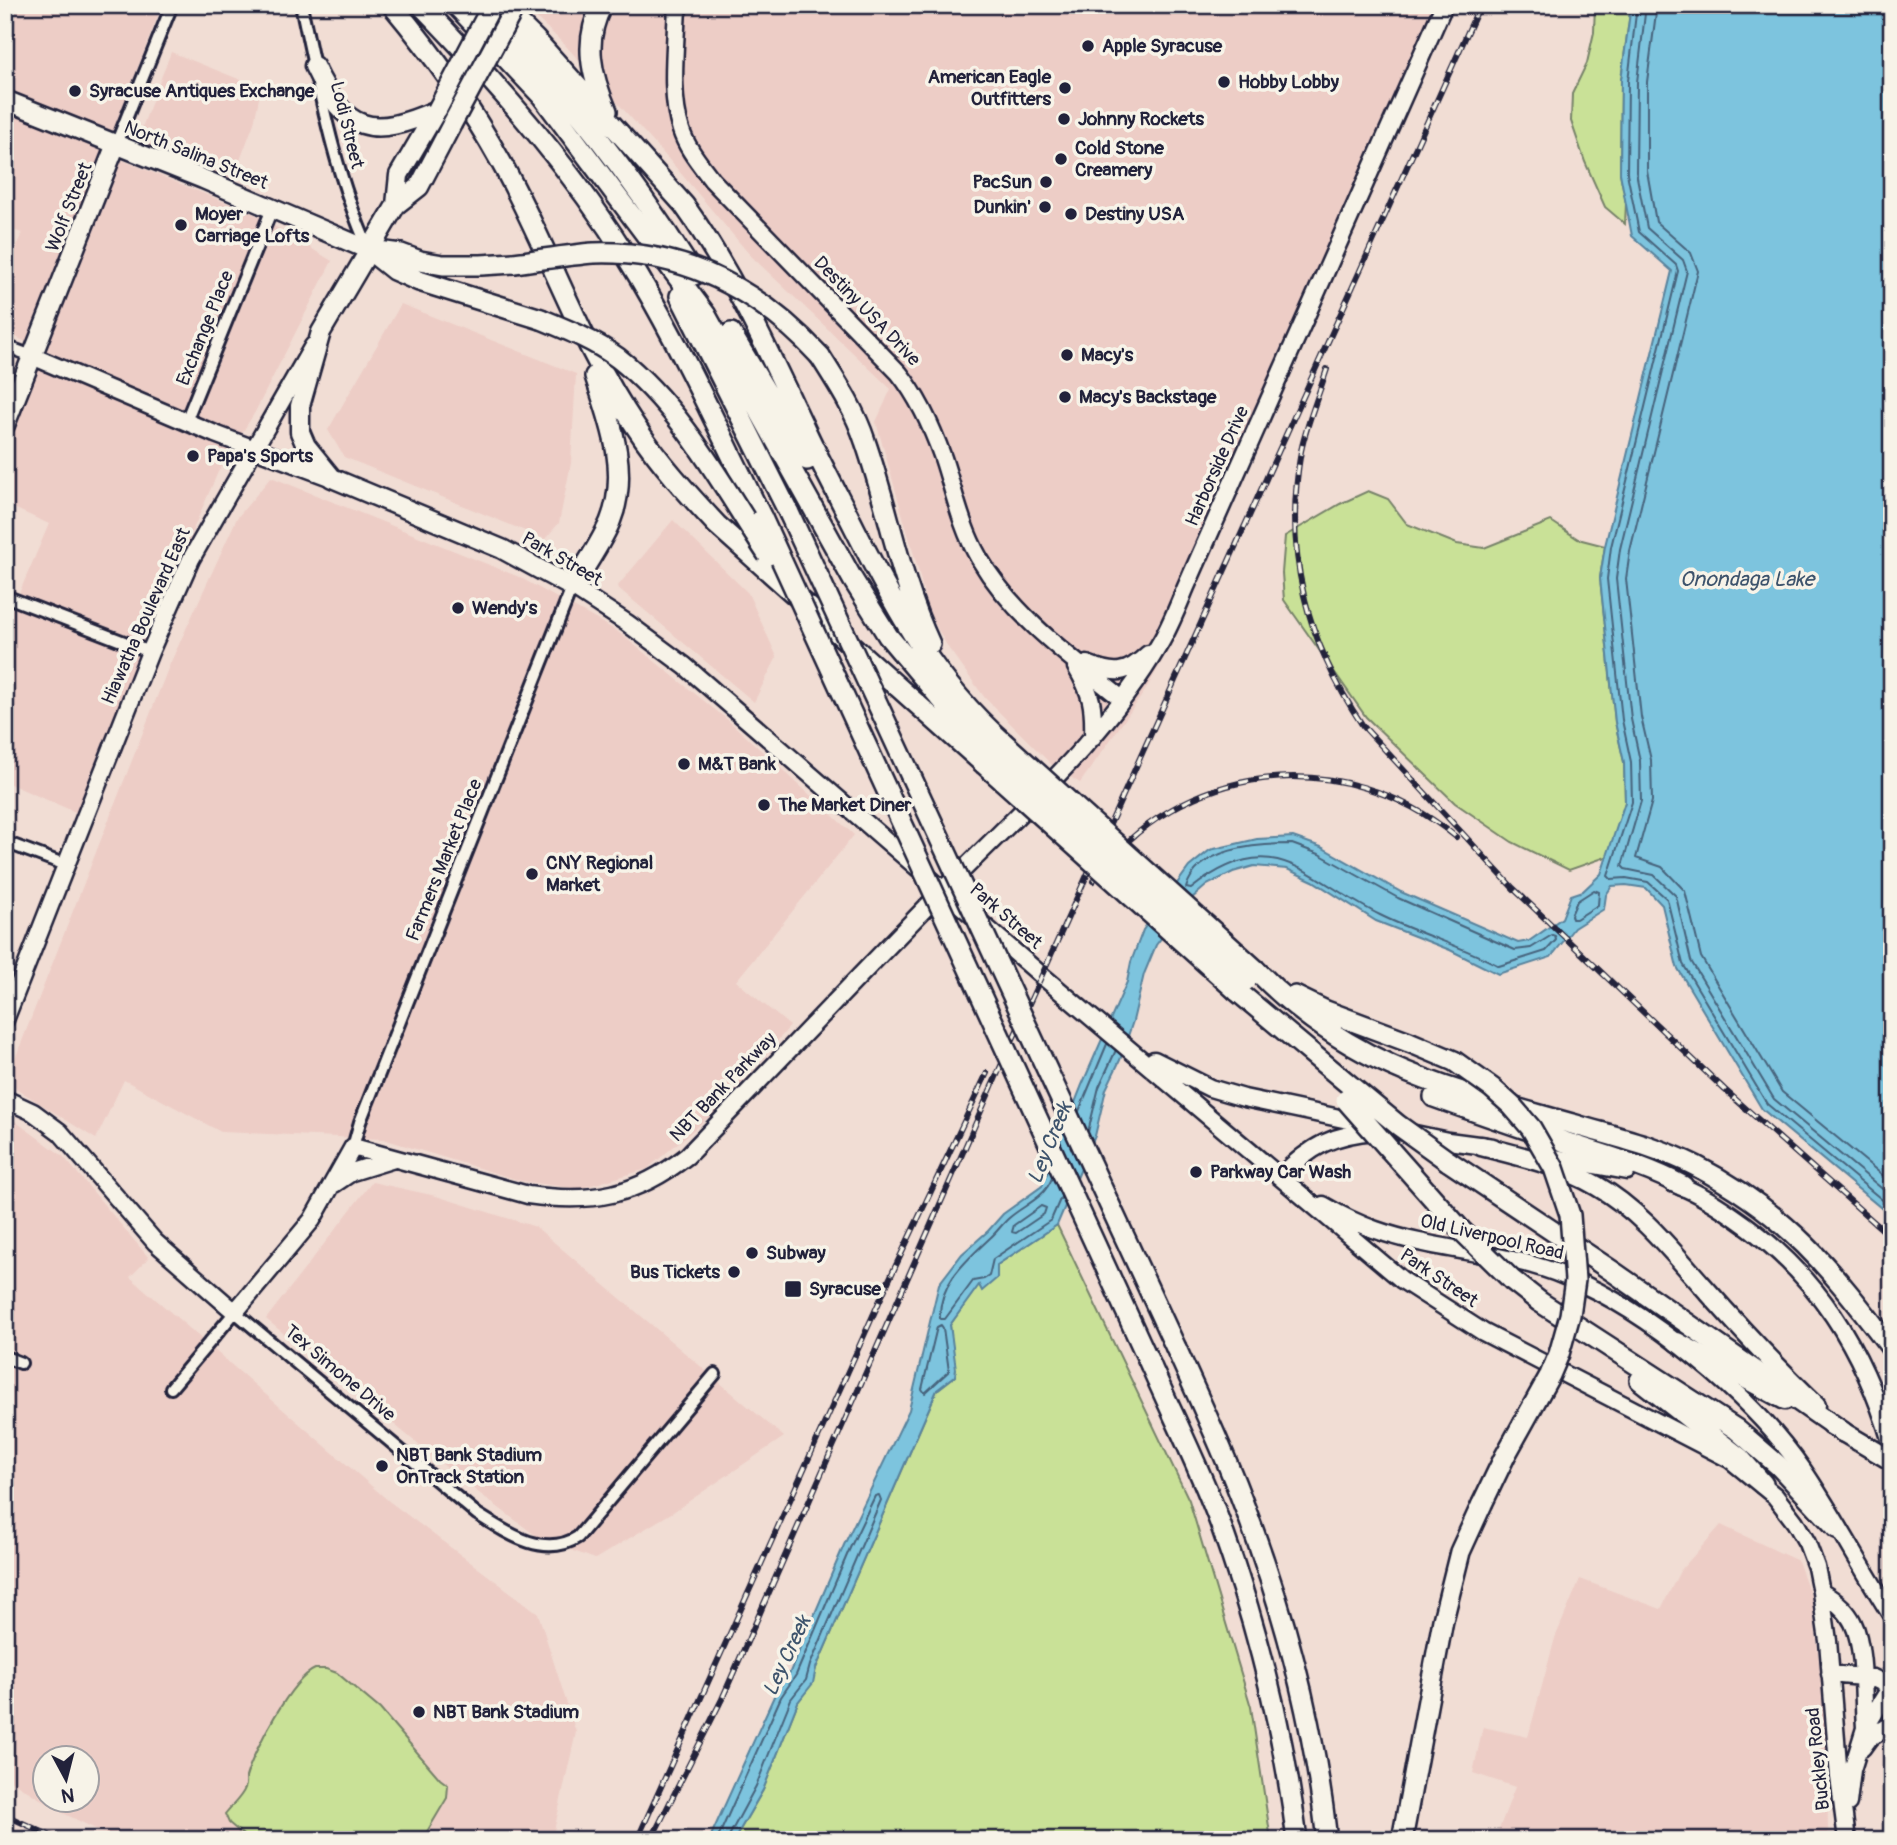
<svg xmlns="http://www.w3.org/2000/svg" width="1897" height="1845" font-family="Pangolin,sans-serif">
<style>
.built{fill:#edcdc6;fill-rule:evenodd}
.green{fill:#c9e197;stroke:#768269;stroke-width:2}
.water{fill:#7dc4de;stroke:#59839d;stroke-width:2}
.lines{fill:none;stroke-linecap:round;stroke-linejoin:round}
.shore{stroke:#46637c;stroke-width:2}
.street-casing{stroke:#22223b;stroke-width:16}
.secondary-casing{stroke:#22223b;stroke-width:21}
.primary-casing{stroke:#22223b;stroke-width:23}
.highway-casing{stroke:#22223b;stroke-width:24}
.street{stroke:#f7f3e8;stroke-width:10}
.secondary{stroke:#f7f3e8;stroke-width:16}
.primary{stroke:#f7f3e8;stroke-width:18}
.highway{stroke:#f7f3e8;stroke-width:19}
.rail-casing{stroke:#22223b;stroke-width:6}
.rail{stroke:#f7f3e8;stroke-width:3.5;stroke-dasharray:10;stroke-linecap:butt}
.primary-bridge-casing{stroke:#22223b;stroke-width:23;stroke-linecap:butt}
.highway-bridge-casing{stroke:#22223b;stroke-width:24;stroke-linecap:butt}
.primary-bridge{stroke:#f7f3e8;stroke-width:18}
.highway-bridge{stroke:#f7f3e8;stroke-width:19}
.poi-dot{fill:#22223b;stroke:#f7f3e8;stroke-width:2.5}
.labels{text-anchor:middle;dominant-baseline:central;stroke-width:7;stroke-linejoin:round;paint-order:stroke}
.poi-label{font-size:19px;font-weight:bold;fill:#22223b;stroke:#f7f3e8;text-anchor:start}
.street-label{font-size:19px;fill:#22223b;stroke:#f7f3e8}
.water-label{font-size:21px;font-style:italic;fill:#3d536c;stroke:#f7f3e8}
</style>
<rect width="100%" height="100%" fill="#f1ddd4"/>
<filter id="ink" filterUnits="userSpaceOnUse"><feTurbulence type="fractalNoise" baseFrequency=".0143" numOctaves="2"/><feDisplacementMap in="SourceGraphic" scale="14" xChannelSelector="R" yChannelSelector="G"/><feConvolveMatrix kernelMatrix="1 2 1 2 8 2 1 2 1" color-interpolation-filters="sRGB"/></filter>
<g filter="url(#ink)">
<path class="built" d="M5,5H162L105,153L256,215L332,261L255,412L218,472L175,571L80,814L5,782V610L11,612L49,524L5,504V446L26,373L48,352L5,332V278L22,233L5,227Z
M523,5H1454L1354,234L1161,663L1145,691L1080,783L1054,767L985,698L949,649L928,612L918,569L876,422L891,389L750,255L672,163L565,45Z
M171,52L261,88L254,123L233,179L136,143Z
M401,304L576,374L571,463L559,523L545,539L344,457L328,430Z
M271,477L519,577L617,631L729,721L854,835L736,981L790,1026L723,1105L647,1169L578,1189L521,1181L383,1139L221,1132L124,1080L96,1139L6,1082L169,666L237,518Z
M673,520L748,593L777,657L754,702L617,587Z
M5,1114L63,1156L149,1258L130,1277L390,1502L538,1613L576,1732L552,1840H118L63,1813L5,1777ZM46,1758H88V1800H46Z
M372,1182L436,1196L536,1227L784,1437L673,1512L595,1559L539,1538L463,1481L266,1319Z
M1721,1525L1798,1561L1812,1599L1827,1734L1828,1840H1495L1515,1787L1473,1773L1483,1727L1528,1737L1555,1638L1580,1579L1661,1609L1680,1571Z"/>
<path class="green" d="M1595,5H1631L1621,80L1620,173L1626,203L1625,224L1605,207L1585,162L1571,121L1572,94L1587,63L1594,32Z
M1368,491L1388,499L1407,524L1457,544L1484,548L1551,521L1578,539L1605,546L1600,578L1615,722L1624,762L1625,802L1609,856L1569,870L1512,842L1455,803L1366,717L1284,600L1282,573L1285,536L1340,504Z
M1057,1225L1189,1500L1251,1707L1271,1840H734L763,1790L798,1702L812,1683L816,1668L937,1390L955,1376L950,1325L979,1284L982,1290L997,1265Z
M315,1669H326L337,1673L380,1709L440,1779L448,1785L447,1798L422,1840H249L229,1823L225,1814C231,1806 242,1797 245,1788C247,1785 246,1781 246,1777C253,1752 291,1679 315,1669Z"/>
<path class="water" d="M1631,5H1892V1217L1762,1109L1677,967L1662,905L1646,888L1626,885L1612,886L1606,895L1604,909L1574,928L1551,957L1498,974L1450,950L1376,921L1313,881L1287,869L1254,866L1233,872L1207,885L1191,899L1156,945L1144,974L1133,1021L1120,1060L1106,1089L1095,1136L1057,1225L997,1265V1278L982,1291L979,1285L950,1325L956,1369L955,1376L937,1390L816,1668L813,1683L798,1702L763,1790L734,1840H709L775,1694L790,1672L844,1545L909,1410L939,1284L962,1254L988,1231L1003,1214L1042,1186L1082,1085L1127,982L1131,962L1143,930L1189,867L1210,850L1257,839L1293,837L1321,847L1401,892L1518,943L1529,941L1562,918L1571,895L1583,891L1601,874L1625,802L1624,762L1615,722L1600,578L1605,546L1672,271L1632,236L1620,173L1621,80Z"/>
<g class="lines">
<path class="shore" d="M1637,5L1628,81L1627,173L1639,232L1676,265L1678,271L1611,547L1607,579L1622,720L1631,762L1632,802L1608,876L1611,879L1626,878L1648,882L1667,899L1683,964L1767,1104L1892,1208
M1646,5L1637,82L1636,172L1647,228L1683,260L1687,271L1620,549L1616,579L1631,719L1640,761L1641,801L1622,866L1625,869L1654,875L1676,896L1691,961L1774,1099L1892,1197
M1657,5L1647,82V171L1656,222L1691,253L1698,271L1630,551L1626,579L1641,717L1651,760L1652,801L1636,858L1662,867L1685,891L1701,957L1782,1092L1892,1183
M1292,844L1319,854L1398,898L1515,950L1531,948L1552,935L1555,936L1556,940L1546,951L1499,966C1460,945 1418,934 1380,915C1308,880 1274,822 1191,889L1186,888C1198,847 1257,844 1292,844Z
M1594,890L1599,892L1598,905L1576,919H1572L1571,915L1577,901Z
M1079,1111L1107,1044
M1088,1132L1099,1087L1116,1050
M1052,1178C1044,1199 1025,1204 1009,1218C1002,1224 997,1232 990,1238C967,1260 938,1284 940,1319H945L973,1281L984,1279L989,1276L993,1259L1051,1220L1061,1197
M1041,1206L1046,1208L1044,1214L1016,1233L1012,1232L1014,1225Z
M941,1325L943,1328L949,1371L925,1393L922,1389L937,1327Z
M717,1840L781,1697L796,1675L850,1548L875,1496L879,1495L881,1500L810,1665L806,1680L791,1699L756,1786L730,1834L729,1840"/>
<g class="street-casing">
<path id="street" d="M301,5C319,88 334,173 369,250
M116,144L172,5
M5,346L32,356
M186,421L272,209
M5,596L150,652
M5,842L66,865
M353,1147L360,1122L572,587
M5,1357L21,1363
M171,1388L235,1312L477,1514C507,1533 544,1559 578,1537L715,1374"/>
</g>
<g class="secondary-casing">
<path id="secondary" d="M677,5C676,44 669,94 681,130C687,149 701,165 712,180L899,373C919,398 932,427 943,458C954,491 961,527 979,558C1013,616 1070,657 1122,699
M32,356L215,434L332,478
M572,587L627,623L685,666L1040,974L1402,1280L1483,1332L1731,1460L1775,1496L1795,1522L1807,1543L1816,1567L1821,1592L1828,1641L1839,1777L1847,1840
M1087,664C1115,675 1126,675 1148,654
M1076,667C1092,694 1094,706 1093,737
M5,1020L150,652L191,559L313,346
M1154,1060L1210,1088L1244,1098L1448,1141L1493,1147
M5,1099L33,1112L60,1132L155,1242L235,1312L312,1220L353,1147L528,1195C592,1204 636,1196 687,1156C772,1068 856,979 942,891C1018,813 1104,740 1159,645C1170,627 1178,606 1186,587L1444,5
M1539,1155L1627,1171
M1281,1176C1311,1146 1333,1134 1376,1131
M1672,1183C1694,1190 1714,1203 1733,1216C1818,1274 1863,1348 1892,1445
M334,1184L352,1172L394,1159
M1323,1205C1340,1215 1358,1224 1376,1230C1438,1252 1506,1251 1567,1277C1649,1311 1753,1397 1803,1470C1835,1517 1861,1568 1892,1616
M1821,1592C1833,1599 1847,1610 1853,1623C1865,1647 1863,1700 1865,1728
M1830,1674L1873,1678L1892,1687
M1862,1748L1870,1737L1892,1724
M1848,1803L1852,1770L1865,1728L1892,1685"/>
</g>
<g class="primary-casing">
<path id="primary" d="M314,66C346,133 371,139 437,110
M5,100L203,179L369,250
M452,124L419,187L396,205L321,332L300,406V432L306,446L332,478L502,549L572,587
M396,205L399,175L437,110
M5,425L116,144
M1481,1146C1520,1156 1561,1165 1597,1186C1639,1210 1670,1249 1702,1285C1738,1326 1776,1367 1816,1405
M1677,1342L1785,1400
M1831,1425L1892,1461"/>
</g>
<g class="highway-casing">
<path id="highway" d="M392,5C433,54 470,106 501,162C549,248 580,345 636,427C659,462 688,494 717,525L984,764
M421,5C502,89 579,176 639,277C685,355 722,437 762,518
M456,5L542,96L706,315L853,580L888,636L957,718L993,753
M481,5C563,86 633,178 694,275
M500,5L535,39L684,205C733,274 767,349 803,425C819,460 838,495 855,529C896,610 934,681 1003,742
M602,5C583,41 591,75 607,111
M675,5L677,9
M369,250L394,270L419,281L541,319
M370,250L401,254L420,261L443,265H481L514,263
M680,296L789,513
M731,333L807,460
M820,356C837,383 855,410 865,441C889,510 899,577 930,644
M572,587C585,566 600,545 610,522C630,473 611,423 595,376
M1256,970C1352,1069 1449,1089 1576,1125C1616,1137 1659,1147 1696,1166C1787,1213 1831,1269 1892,1349
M1237,991L1352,1087
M1295,996L1326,1011L1409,1042
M1434,1097C1476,1112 1519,1127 1562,1141C1603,1155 1644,1165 1683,1186
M1390,1150L1460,1229
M1448,1161L1615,1273L1843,1432
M1540,1302L1736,1429L1779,1466L1837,1528
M1176,1348C1198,1397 1221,1445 1240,1495C1283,1605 1314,1722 1327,1840
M1151,1366C1174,1418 1200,1469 1220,1523C1257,1625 1284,1732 1297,1840
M1640,1380L1740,1458L1763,1484
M1402,1840L1443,1620L1460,1552L1482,1504"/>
</g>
<use href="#street" class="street"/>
<use href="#secondary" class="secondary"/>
<use href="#primary" class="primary"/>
<use href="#highway" class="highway"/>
<g class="rail-casing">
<path id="rail" d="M1327,369C1318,397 1307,423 1301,451C1283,553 1306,641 1363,726L1513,888L1725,1090L1892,1238
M1093,881C1179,761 1343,743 1456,837
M5,1815L60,1840
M637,1840L889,1280L987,1073
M651,1840L722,1699L1004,1059L1480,5"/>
</g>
<use href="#rail" class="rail"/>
<g class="primary-bridge-casing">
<path id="primary-bridge" d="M437,110L492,5
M452,124L516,5"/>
</g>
<g class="highway-bridge-casing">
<path id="highway-bridge" d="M514,263C540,260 567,255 594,253C685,250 760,291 820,356
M541,319C568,330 595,341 618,358C683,409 723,487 768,555
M789,513L1176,1348
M762,518L1151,1366
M1003,742L1256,970
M993,753L1247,980
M984,764L1237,991
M1409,1042L1454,1061L1492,1088L1512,1106L1531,1128L1554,1168L1570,1215L1575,1280L1570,1315L1559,1354L1550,1375L1505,1456L1482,1504
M1352,1087L1398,1125L1448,1161
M1346,1100L1390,1150
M1460,1229L1512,1280L1540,1302"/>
</g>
<use href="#primary-bridge" class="primary-bridge"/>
<use href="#highway-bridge" class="highway-bridge"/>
</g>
</g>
<g class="poi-dot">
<circle cx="1088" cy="46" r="7"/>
<circle cx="1224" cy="82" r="7"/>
<circle cx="1065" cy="88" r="7"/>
<circle cx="75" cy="91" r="7"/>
<circle cx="1064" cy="119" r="7"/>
<circle cx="1061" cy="159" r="7"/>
<circle cx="1046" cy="182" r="7"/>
<circle cx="1045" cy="207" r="7"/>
<circle cx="1071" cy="214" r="7"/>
<circle cx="181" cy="225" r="7"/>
<circle cx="1067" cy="355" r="7"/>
<circle cx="1065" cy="397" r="7"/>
<circle cx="193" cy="456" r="7"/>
<circle cx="458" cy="608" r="7"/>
<circle cx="684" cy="764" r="7"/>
<circle cx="764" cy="805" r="7"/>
<circle cx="532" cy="874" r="7"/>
<circle cx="1196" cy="1172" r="7"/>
<circle cx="752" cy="1253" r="7"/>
<circle cx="734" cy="1272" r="7"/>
<rect x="784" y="1280" width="18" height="18" rx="3.5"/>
<circle cx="382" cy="1466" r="7"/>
<circle cx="419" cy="1712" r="7"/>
</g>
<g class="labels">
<g class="poi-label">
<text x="1102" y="46">Apple Syracuse</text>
<text x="1051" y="77" text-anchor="end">American Eagle<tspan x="1051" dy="22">Outfitters</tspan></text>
<text x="1238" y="82">Hobby Lobby</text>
<text x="89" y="91">Syracuse Antiques Exchange</text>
<text x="1078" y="119">Johnny Rockets</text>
<text x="1075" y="148">Cold Stone<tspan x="1075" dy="22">Creamery</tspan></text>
<text x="1032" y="182" text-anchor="end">PacSun</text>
<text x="1031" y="207" text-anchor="end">Dunkin'</text>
<text x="195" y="214">Moyer<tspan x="195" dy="22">Carriage Lofts</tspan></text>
<text x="1085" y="214">Destiny USA</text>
<text x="1081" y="355">Macy's</text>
<text x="1079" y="397">Macy's Backstage</text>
<text x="207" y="456">Papa's Sports</text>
<text x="472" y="608">Wendy's</text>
<text x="698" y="764">M&amp;T Bank</text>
<text x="778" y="805">The Market Diner</text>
<text x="546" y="863">CNY Regional<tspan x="546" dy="22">Market</tspan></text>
<text x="1210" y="1172">Parkway Car Wash</text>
<text x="766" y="1253">Subway</text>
<text x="720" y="1272" text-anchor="end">Bus Tickets</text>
<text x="809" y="1289">Syracuse</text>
<text x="396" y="1455">NBT Bank Stadium<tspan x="396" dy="22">OnTrack Station</tspan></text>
<text x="433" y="1712">NBT Bank Stadium</text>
</g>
<g class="street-label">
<text transform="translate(347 125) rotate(76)">Lodi Street</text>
<text transform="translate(196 155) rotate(22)">North Salina Street</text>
<text transform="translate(69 207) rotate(-68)">Wolf Street</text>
<text transform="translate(867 311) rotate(46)">Destiny USA Drive</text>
<text transform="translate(205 328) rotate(-68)">Exchange Place</text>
<text transform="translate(1217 466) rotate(-66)">Harborside Drive</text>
<text transform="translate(562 559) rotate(30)">Park Street</text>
<text transform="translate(146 616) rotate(-66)">Hiawatha Boulevard East</text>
<text transform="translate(444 860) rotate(-68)">Farmers Market Place</text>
<text transform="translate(1006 916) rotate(41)">Park Street</text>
<text transform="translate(723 1087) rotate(-46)">NBT Bank Parkway</text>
<text transform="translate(1492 1237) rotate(13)">Old Liverpool Road</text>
<text transform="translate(1439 1278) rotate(34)">Park Street</text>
<text transform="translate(340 1373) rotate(40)">Tex Simone Drive</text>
<text transform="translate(1818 1759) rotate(-96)">Buckley Road</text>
</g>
<g class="water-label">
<text x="1747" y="579">Onondaga Lake</text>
<text transform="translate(1050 1143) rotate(-68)">Ley Creek</text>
<text transform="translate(787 1656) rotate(-65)">Ley Creek</text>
</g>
</g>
<rect width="1897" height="1845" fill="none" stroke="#f7f3e8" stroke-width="28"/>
<rect x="14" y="14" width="1869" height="1817" fill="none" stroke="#22223b" stroke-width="2.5" filter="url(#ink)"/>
<g transform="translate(66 1779) rotate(173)"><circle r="33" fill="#f7f3e8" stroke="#a29fa3" stroke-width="2"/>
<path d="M0-5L12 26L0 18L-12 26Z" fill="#22223b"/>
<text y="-10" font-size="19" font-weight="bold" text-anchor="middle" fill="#22223b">N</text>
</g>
</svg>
